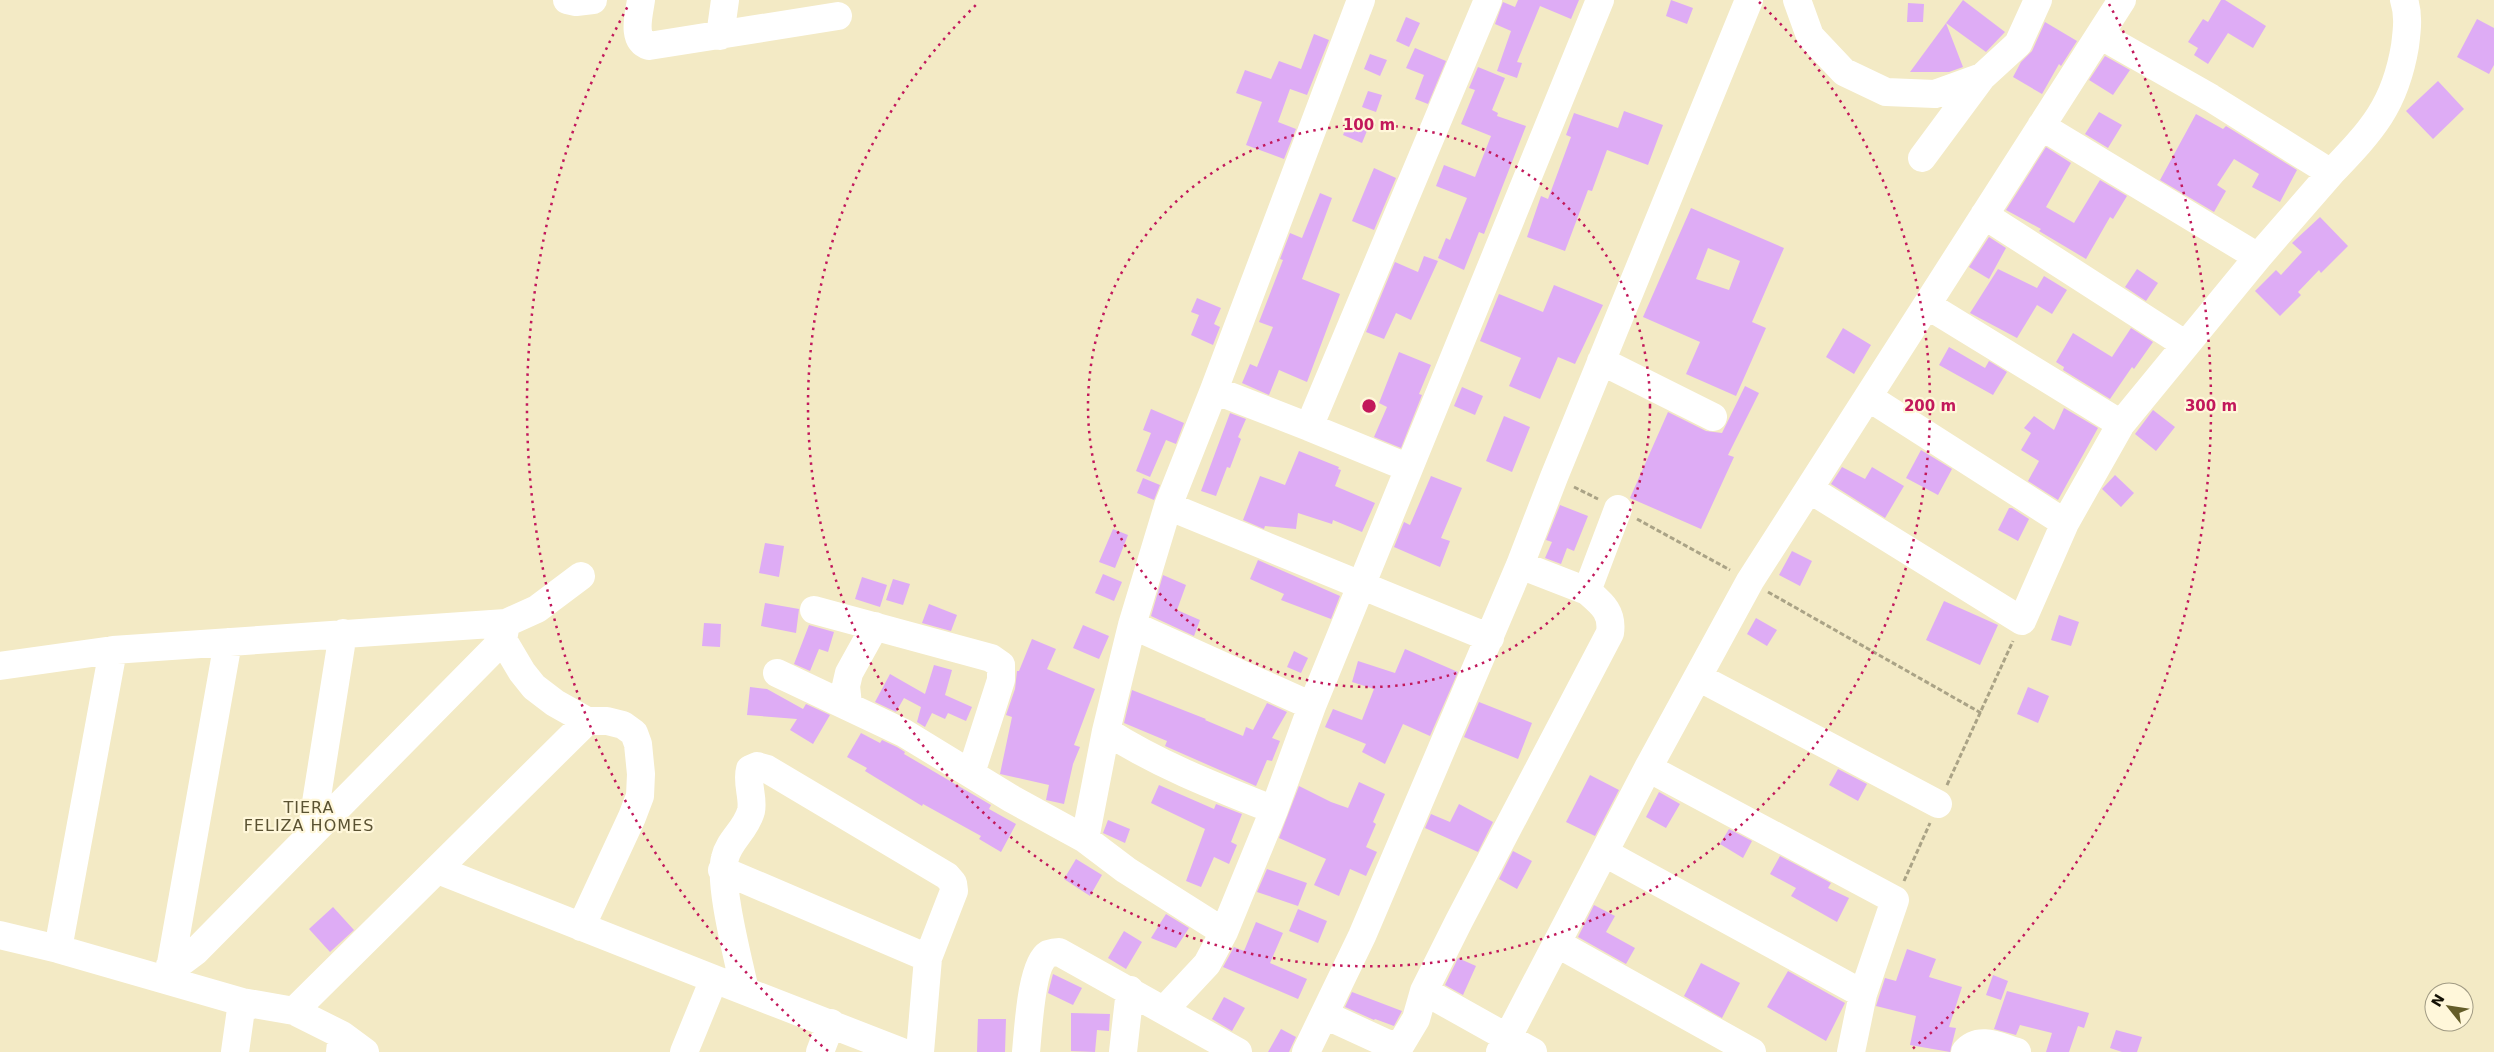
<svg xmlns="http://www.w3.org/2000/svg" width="2494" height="1052" font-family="'DejaVu Sans',sans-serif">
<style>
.building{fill:#deacf5;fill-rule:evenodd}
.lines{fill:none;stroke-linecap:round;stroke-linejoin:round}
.path{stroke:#aaa386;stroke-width:3;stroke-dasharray:5 2.5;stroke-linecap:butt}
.minor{stroke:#fff;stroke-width:28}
.ring{fill:none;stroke:#c2185b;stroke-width:2.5;stroke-dasharray:2.5 5}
.labels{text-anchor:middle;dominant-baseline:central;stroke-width:4.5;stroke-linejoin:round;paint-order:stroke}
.neighbourhood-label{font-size:16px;letter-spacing:1px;fill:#5a5232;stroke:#fff7da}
.centre{fill:#c2185b;stroke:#fff7da;stroke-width:2.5}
.ring-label{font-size:15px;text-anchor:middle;font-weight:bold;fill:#c2185b;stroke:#fff7da;stroke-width:4.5;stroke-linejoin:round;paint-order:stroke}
</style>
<rect width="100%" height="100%" fill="#f3eac5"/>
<path class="building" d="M1518,0H1579L1571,19L1540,6L1517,62L1522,63L1517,78L1497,71L1511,31L1495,24L1503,2L1515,7Z
M1671,0L1693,8L1687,24L1666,16Z
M1963,0L2005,32L1986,52L1946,23L1963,67L1949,72H1910Z
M2221,0H2225L2266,26L2253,48L2228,33L2208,64L2194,55L2198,48L2188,42L2203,19L2208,22Z
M1908,3L1924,4L1923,22H1907Z
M1406,17L1420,23L1409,47L1396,41Z
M2477,19L2494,28V65L2489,74L2457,57Z
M2045,22L2077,41L2061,66L2059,64L2042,94L2013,77L2021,62L2032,51Z
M1314,34L1329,40L1307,95L1290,89L1278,122L1296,129L1284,159L1246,145L1262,102L1236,93L1245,70L1271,79L1279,61L1301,69Z
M1415,48L1446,61L1428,104L1415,99L1424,75L1406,68Z
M1370,54L1387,60L1380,76L1364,69Z
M2105,56L2130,70L2113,95L2089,80Z
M1478,67L1505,78L1492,110L1498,113L1497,116L1526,126L1484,234L1479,232L1464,270L1438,258L1446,238L1450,240L1467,198L1436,186L1444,165L1475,177L1491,136L1461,124L1475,90L1469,88Z
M2438,81L2464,109L2433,139L2406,111Z
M1368,91L1382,95L1376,112L1362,107Z
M1624,111L1663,125L1648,165L1607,150L1592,191L1588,190L1565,251L1527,237L1541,196L1548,199L1571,137L1566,135L1574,113L1618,128Z
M2099,112L2122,125L2108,148L2085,134Z
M2196,114L2223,129L2226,126L2297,170L2280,202L2252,187L2259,174L2234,159L2217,185L2226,191L2214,212L2160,180Z
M1350,118L1369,126L1362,143L1343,135Z
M2046,147L2071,163L2046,207L2074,223L2100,180L2127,196L2113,219L2110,217L2086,259L2039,231L2041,229L2006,210Z
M1374,168L1396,178L1374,230L1352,221Z
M1320,193L1332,198L1302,279L1340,294L1307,382L1279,370L1269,395L1242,383L1250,364L1257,367L1273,327L1259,322L1283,260L1280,259L1290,233L1302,238Z
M1691,208L1784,248L1752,322L1766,328L1736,396L1686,374L1700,342L1643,317ZM1708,248L1740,261L1729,290L1696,279Z
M2320,217L2348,246L2321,273L2319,270L2298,292L2301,295L2280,316L2255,291L2276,270L2281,275L2302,252L2292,243Z
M1989,237L2006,248L1989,279L1969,267Z
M1424,256L1438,261L1411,320L1396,313L1384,339L1366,332L1395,262L1418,272Z
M1998,269L2037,288L2044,276L2067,290L2052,314L2037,305L2017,338L1970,313Z
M2137,269L2158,283L2146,301L2125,287Z
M1554,285L1603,305L1575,364L1558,357L1540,399L1509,386L1521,358L1480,341L1499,294L1543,312Z
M1197,298L1221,308L1214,324L1220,327L1213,345L1191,335L1199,315L1191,312Z
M1843,328L1871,345L1854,374L1826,357Z
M2131,328L2153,342L2134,369L2132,367L2110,399L2063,370L2064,367L2056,362L2073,333L2112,357Z
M1949,347L1985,368L1989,361L2007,372L1993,395L1939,365Z
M1399,352L1431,365L1419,394L1422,395L1401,448L1374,437L1387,407L1379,403Z
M1745,386L1759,393L1728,455L1734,457L1701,529L1630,498L1668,412L1706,431L1722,433Z
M1462,387L1483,396L1475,415L1454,406Z
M2064,408L2098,428L2058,500L2028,481L2039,461L2021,450L2031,433L2024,428L2034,416L2054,430Z
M1151,409L1184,423L1176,444L1166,440L1150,477L1136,471L1151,433L1143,430Z
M2153,410L2175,427L2156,451L2135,434Z
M1230,413L1246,419L1238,437L1241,439L1230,468L1227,467L1216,496L1201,491Z
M1504,416L1530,427L1512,472L1486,461Z
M1921,450L1952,469L1938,495L1906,478Z
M1299,451L1339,467L1338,469L1341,470L1335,486L1375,503L1362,532L1333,520L1332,524L1298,513L1296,529L1265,526L1264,529L1243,520L1260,476L1285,485Z
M1842,467L1865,479L1872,467L1904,486L1885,518L1831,484Z
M2115,475L2134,493L2121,507L2102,489Z
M1431,476L1462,488L1441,538L1450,541L1440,567L1394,547L1404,522L1410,525Z
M1143,478L1160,485L1154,500L1137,493Z
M1560,505L1588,516L1574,551L1567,548L1561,564L1545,558L1552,542L1546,540Z
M2009,508H2012L2029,519L2018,541L1998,530Z
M1113,529L1128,535L1115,568L1099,562Z
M765,543L784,546L779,577L759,573Z
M1792,551L1812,561L1800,586L1779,575Z
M1258,560L1340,596L1331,619L1281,600L1284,594L1250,579Z
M1103,574L1122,582L1114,601L1095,593Z
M1163,575L1186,585L1177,610L1200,620L1194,636L1151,616Z
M862,577L887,585L880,607L855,599Z
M893,579L910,584L903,605L886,600Z
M1944,601L1998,625L1980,665L1926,640Z
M765,603L799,609L796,633L761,626Z
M929,604L957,615L951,631L922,623Z
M2059,615L2079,622L2071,646L2051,640Z
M1756,618L1777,630L1767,646L1747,634Z
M704,623L721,624L720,647L702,646Z
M809,625L834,632L828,652L819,649L810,671L794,664Z
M1083,625L1109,636L1099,659L1073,648Z
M1032,639L1056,649L1047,669L1095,689L1074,745L1080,747L1073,764L1064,804L1046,800L1049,785L1000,774L1012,717L1006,715L1015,689L1017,671H1019Z
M1405,649L1458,672L1430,736L1403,724L1385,764L1362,752L1366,744L1325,727L1333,709L1362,720L1374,689L1352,682L1358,661L1395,673Z
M1294,651L1308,658L1301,673L1287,667Z
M934,665L952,670L945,695L972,707L966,721L948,713L945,719L932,713L925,727L917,722L921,707L904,698L896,712L875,702L890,674L925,694Z
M750,687L767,689L803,709L806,704L830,715L813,744L790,730L797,719L747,715Z
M2028,687L2049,696L2038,723L2017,714Z
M1132,690L1206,719L1205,720L1243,736L1246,727L1253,730L1267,703L1287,712L1272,738L1280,741L1272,761L1267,760L1256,786L1165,746L1167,741L1124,723Z
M1479,702L1532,723L1518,759L1464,737Z
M861,733L880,743L882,740L897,747L905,752L904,754L991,805L989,809L1016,824L1001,852L979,839L981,836L923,804L922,806L865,771L867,768L847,757Z
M1838,769L1867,784L1858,801L1829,785Z
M1590,775L1619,790L1595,836L1566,822Z
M1359,782L1385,794L1373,822L1376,824L1366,847L1377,852L1366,876L1350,869L1339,896L1314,885L1326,859L1279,838L1299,786L1331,802L1348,808Z
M1159,785L1214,809L1216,804L1242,814L1231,842L1237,845L1229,864L1214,857L1201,887L1186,881L1205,829L1151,803Z
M1659,792L1680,804L1666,828L1646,817Z
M1459,804L1493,822L1478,852L1425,828L1431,814L1450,822Z
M1108,820L1130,829L1125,843L1103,833Z
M1729,829L1752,841L1743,858L1720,844Z
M1513,851L1532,861L1517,889L1499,879Z
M1780,856L1831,883L1828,888L1849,898L1837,922L1791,896L1796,888L1770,874Z
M1076,859L1102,875L1090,896L1064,879Z
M1267,869L1307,883L1298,906L1257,892Z
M1594,905L1615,916L1606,932L1635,948L1626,964L1578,937Z
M333,907L354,930L330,952L309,929Z
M1298,909L1327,921L1318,943L1289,931Z
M1166,914L1189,928L1176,948L1151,938Z
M1256,922L1283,933L1270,963L1307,979L1298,999L1223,967L1234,947L1244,951Z
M1124,931L1142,942L1126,969L1108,958Z
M1907,949L1936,959L1929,977L1962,987L1949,1027L1956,1028L1950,1052L1910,1045L1916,1016L1876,1006L1885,978L1896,981Z
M1458,958L1476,966L1463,995L1445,985Z
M1701,963L1740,983L1722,1018L1684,996Z
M1788,971L1845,1003L1826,1041L1767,1007Z
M1053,974L1082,988L1073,1005L1048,993Z
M1993,975L2008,981L2001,1000L1986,995Z
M2007,991L2089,1013L2084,1028L2078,1026L2069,1052H2046L2052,1033L2020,1025L2016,1035L1994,1029Z
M1352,992L1402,1011L1394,1026L1375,1019L1374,1020L1345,1007Z
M1224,997L1245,1008L1232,1031L1212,1019Z
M1071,1013L1110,1014L1109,1031L1097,1030L1095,1052L1071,1051Z
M978,1019H1006L1005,1052H977Z
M1281,1029L1296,1037L1289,1052H1268Z
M2116,1030L2142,1037L2137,1052H2122L2110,1048Z"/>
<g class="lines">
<path class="path" d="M1574,487L1598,499
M1637,519L1730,570
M1768,592L1981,713
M1947,785L2013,641
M1904,881L1930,823"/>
<path class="minor" d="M567,0L576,2L593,0
M641,0C639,15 631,40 649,46L838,16
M1797,0L1810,36L1844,72L1886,92L1935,94L1982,77L2018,44L2038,0
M720,36L725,0
M2041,126L2258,257
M1922,158L1982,77
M2331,173C2372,130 2395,106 2405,46C2407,30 2409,15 2404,0
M1984,215L2186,345
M1927,305L2121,424
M1601,361L1713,417
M1214,390L1309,427L1488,0
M1309,427L1409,468
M1809,489L2022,621L2065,523L1868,397
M1168,506L1490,638
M2065,523L2121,424L2258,257L2331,173L2211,98L2100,35
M1520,565L1587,591
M814,610L991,658L1001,665V680L971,773
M506,623L537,609L581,576
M1132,625L1312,706
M0,666L113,650L506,623L503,640L522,672L534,687L555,703L587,721
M777,673L904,733L1012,799L1085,839L1126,870L1224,932L1274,810L1312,706L1600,0
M1698,677L1938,804
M848,705L846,686L849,673L875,626
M1106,731C1159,765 1216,787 1274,810
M1648,768L1895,900L1863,994L1851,1052
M311,834L343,633
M1085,839L1106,731L1132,625L1168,506L1214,390L1361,0
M1605,853L1863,994
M438,870L714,979
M722,870L928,958
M0,935L58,949L242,1002
M1558,944L1752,1052
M58,949L113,650
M170,965L180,963L196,951L503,640
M168,980L228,642
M745,991C739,962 718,883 725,858C729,840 746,830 751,811C754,798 746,783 750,769L757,766L767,769L947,876L953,883L954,891L928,958L920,1052
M1424,991L1533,1052
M1164,1010L1207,964L1224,932
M294,1011L342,1035
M1325,1015L1388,1044H1401L1416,1019L1424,991L1459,921L1610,633C1613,612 1602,604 1587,591L1618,509
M235,1052L242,1002L294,1011L587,721H607L623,725L634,733L638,744L641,774L640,796L632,817L581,927
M340,1052L342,1035L365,1052
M684,1052L714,979L902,1052
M820,1052L831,1023
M1026,1052C1028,1033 1031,964 1048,954C1051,953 1056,952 1059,952L1238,1052
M1123,1052L1130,990
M1306,1052L1362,936L1520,565L1554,477L1749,0
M1500,1052L1648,768L1750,581L2122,0
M1965,1052C1979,1035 2000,1047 2017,1052"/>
</g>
<g class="ring">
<circle cx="1369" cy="406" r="281"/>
<path d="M1759 2A561 561 0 1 1 979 2"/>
<path d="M828 1051A842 842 0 0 1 629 4M2109 4A842 842 0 0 1 1910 1051"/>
</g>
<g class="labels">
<g class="neighbourhood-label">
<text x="309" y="807">TIERA<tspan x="309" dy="18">FELIZA HOMES</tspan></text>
</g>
</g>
<circle cx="1369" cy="406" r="8" class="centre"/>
<g class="ring-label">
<text x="1369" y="130">100 m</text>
<text x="1930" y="411">200 m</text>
<text x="2211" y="411">300 m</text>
</g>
<g transform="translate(2449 1007) rotate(300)"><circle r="24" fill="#fff7da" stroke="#a19b84"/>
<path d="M0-4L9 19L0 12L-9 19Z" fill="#645d29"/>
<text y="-8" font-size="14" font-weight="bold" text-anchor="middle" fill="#131004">N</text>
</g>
</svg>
